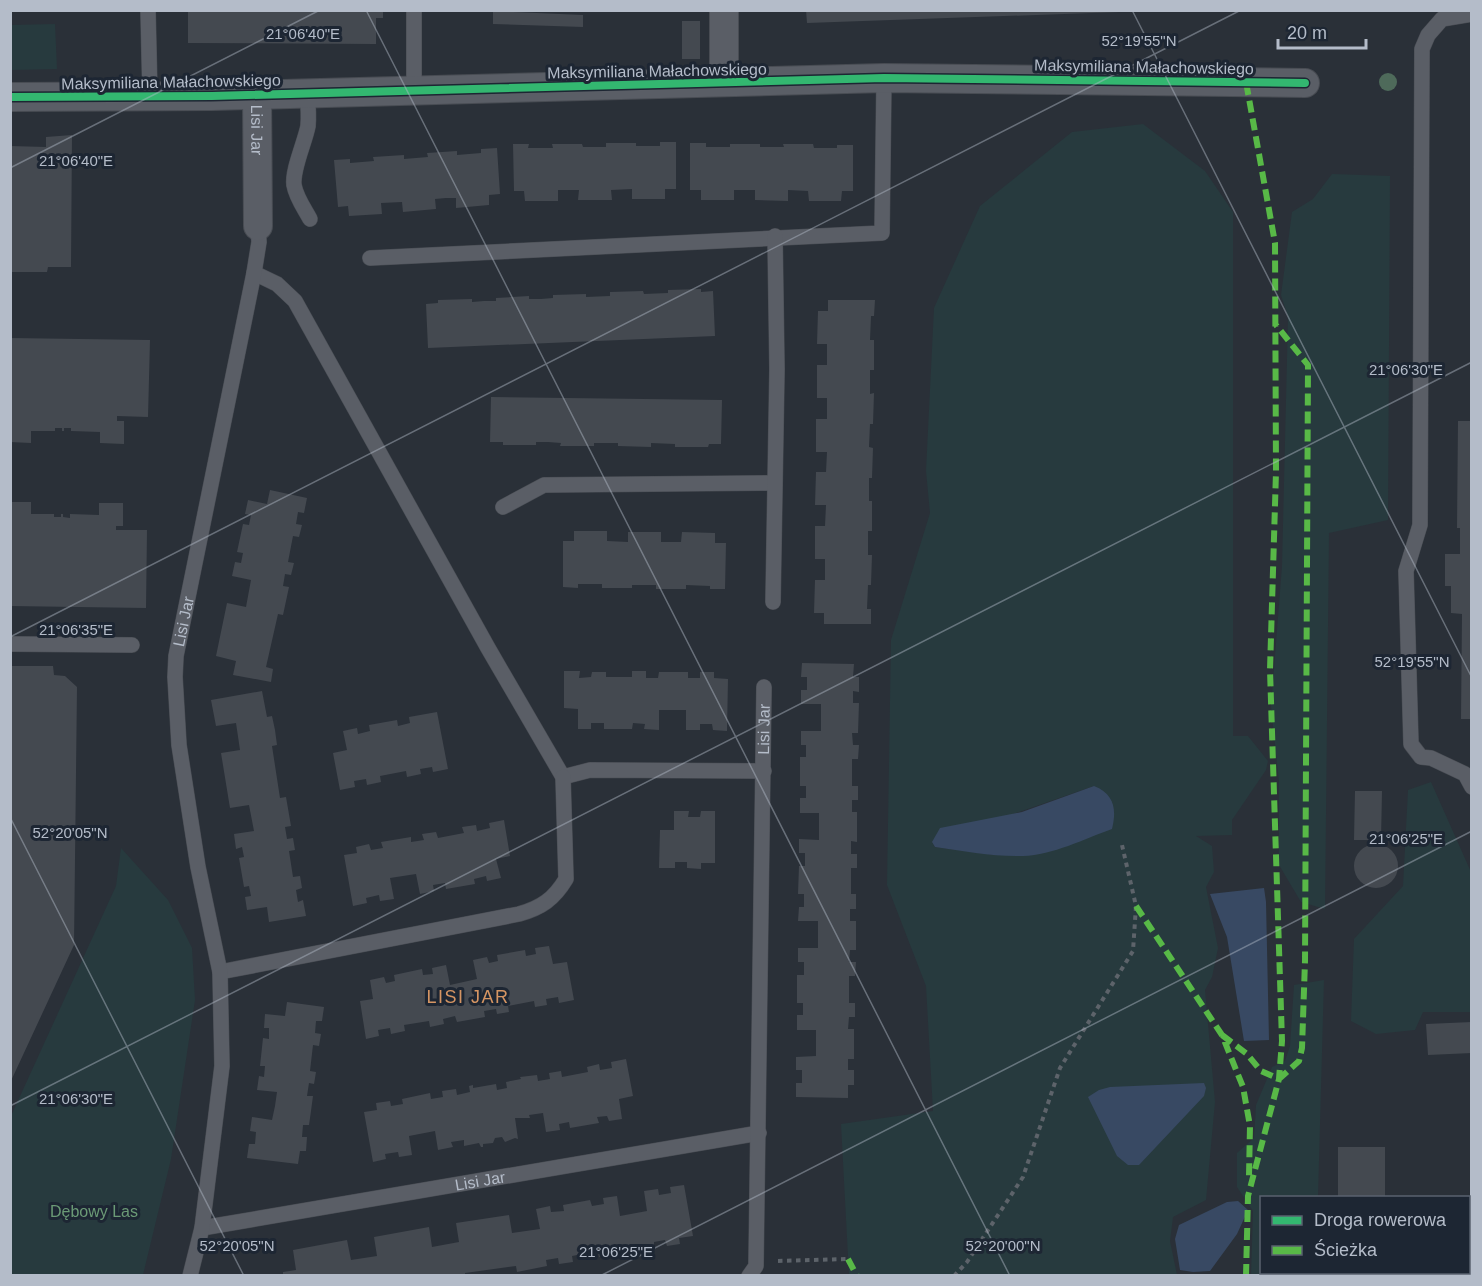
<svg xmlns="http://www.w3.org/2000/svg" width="1482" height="1286" font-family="Arial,sans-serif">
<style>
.green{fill:#273a3e;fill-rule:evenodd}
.water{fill:#384963}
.building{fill:#444950}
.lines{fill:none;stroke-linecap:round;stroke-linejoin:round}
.lane-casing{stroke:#484c53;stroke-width:16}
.street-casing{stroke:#484c53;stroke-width:30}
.path{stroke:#5d636a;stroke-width:4;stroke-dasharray:4.5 4.5;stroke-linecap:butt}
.lane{stroke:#5a5e66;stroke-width:15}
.street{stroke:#5a5e66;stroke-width:28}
.quiet{stroke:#58b947;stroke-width:6;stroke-dasharray:12 6;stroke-linecap:butt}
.cycleway-casing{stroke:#1d2633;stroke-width:11}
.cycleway{stroke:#33b770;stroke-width:8}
.tree{fill:#4e6a5a}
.ticks{fill:none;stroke:#b4bcc9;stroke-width:1.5;stroke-opacity:0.45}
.labels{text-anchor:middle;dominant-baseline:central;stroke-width:6;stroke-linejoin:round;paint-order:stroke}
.street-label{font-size:16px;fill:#b4bcc9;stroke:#1d2633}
.park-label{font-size:16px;fill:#6b9a76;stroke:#1d2633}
.neighbourhood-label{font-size:18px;letter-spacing:1.5px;fill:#d59563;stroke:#1d2633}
.ticks-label{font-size:15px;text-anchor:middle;fill:#b4bcc9;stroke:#1d2633;stroke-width:6;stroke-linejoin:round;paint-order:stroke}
</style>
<rect width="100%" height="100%" fill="#2a3038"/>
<path class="green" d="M55,24L57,69L11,70V25Z
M1143,124L1205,171L1233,212V736H1248L1268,761L1266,770L1232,820V835L1196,836L1212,846L1214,872L1206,887L1218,948L1212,977L1205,990L1215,1102L1206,1200L1173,1217L1170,1241L1177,1275H849L841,1124L933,1111L926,986L887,885L891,640L930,513L926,471L934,308L980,206L1072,132ZM1094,786L995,855L935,847L932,842Z
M1332,174L1390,176L1388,520L1329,533L1325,909L1301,902L1279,865V782L1271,707L1282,566L1288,317L1281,295L1292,212L1313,199Z
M1431,782L1471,872V1012H1423L1415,1030L1376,1034L1351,1021L1354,939L1403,886L1408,790Z
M121,848L168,900L192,948L195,1000L171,1159L143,1275H11V1116L116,886Z
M1324,980L1318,1197L1262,1198V1272L1316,1273L1317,1275H1251L1253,1211L1237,1187V1153L1254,1138L1256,1105L1272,1067L1285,1061L1290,1046L1294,985Z"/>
<path class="water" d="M1094,786C1114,794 1117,809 1112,829C1084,839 1053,855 1023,856C994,857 964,851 935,847L932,842L940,828L1022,812Z
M1264,888L1266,902L1269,1040L1244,1041L1227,937L1210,894Z
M1204,1083L1206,1088L1204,1096L1139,1165H1128L1117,1156L1088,1097L1099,1090L1110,1087Z
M1238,1201L1248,1210L1237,1234L1210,1271L1193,1272L1180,1270L1175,1239L1179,1225L1227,1202Z"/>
<path class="building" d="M188,10H383V18H376V44L188,43Z
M806,10H1120V12L807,23Z
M493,11L583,15V27L493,24Z
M682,21H700V59H682Z
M72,135L71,267H48L47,272H10V146L46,147V137Z
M660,142H676V189H665V199H632V189L611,190L612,200H578L579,190H558V201H525L524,191H514L513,144H529L528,148H553L552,144H582L583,147H606V143H636V146H660Z
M690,143H706V147H730V144H760V147H784L783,144H813L814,148H837V145H853V191H842L841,201H809L808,191L788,190V201L755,200V190H734V200H701V190H690Z
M497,148L500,194L489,195V205L456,208V198H446L435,199L436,209L403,212L402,202L381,203L382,214L349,216L348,206L338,207L334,160L350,159V163L374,161L373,157L404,155V159L428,157L427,153L457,151V155L481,153V149Z
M701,289V292L713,291L715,336L428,348L426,304L438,303V300L472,299V302L484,301H496V298L529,296V299H541L553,298V295L586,294V297L610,296V292L643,291L644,294L668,293V290Z
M828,300H875L874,316H871L870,340H874V370H870V394L874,393L873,424H870L869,447L873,448L872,478H869V501H872V531H868V555H872L871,585H868L867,609H871V624H824V613H814L815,580H825V559H815V526H825L826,505H815L816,472H826L827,452H816V419H827V398H817V365H827V344H817L818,311H828Z
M10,338L150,340L148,417L117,416V421H124V444L100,443V432L71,431V428H64V431H62V428H55V431H31V443L10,442Z
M491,397L722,400L721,444H709L708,447H675V444L651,443V447L618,446V443H594V446H560L561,443L548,442H536V445H503V442H490Z
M1458,421H1472V719H1461L1462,614L1451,613V586H1445V554H1460V528H1457Z
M270,490L307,498L304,513L298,512L296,524L302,525L299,537L293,536L288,562L294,563L291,575L285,574L283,586L289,587L283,615L278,614L266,667L273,669L271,682L233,675L236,661L216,656L227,603L246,607L251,580L232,576L235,562L241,563L243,553L237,552L243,524L249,525L251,515L245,514L248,500L267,504Z
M10,502H31V514H54V517H61V514H63V517L70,518V514L99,515V503H123V526H116V530H147L146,608L10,606Z
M574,531H607V541L628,542V532H661V542H681L682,532L715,533V543H726L725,589H710V586L686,585V589H656V585H632V588H602V584H578V588L563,587V541H574Z
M802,663L854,664L853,677H859V692L853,691V703H859L858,733H852L853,745H859L858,759H852V786H858V800H852V812H857V842L851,841V854H857V868H851V894H856V909H850V921H856V950H850L849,962H856L855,976H849V1003H855V1017H849L848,1029H854V1059H848V1070H854V1085H848V1098L796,1097V1083H802V1070H796V1057L816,1056V1030H797V1015H803V1003H797V975H804V962H798V948H818V921H798L799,907H804V894H798L799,866H805V853H799V839L819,840V813H800V798H806V786H800V757H806V745H801V731H821V704H801V690H807V677H801Z
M10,666H53L54,675L65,676L77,687L74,945L10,1083Z
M564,671H580L579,678L591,677L592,672H606V677H632V671H646V678H658L659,672H688V678H700V672H714V678L728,679L727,731L713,730L712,724H700V730H686V710H659V730L644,729L645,724L633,723L632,729H604V723H591V729H578V709L564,708Z
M262,691L267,717L272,716L275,730L277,745L272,746L280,798L286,797L291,826L285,827L287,839L293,838L295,850L289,851L293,877L300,876L302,888L296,890L298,902L303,900L306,916L269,922L267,907L247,910L245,897L251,896L249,886L244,887L239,858L244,857L242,847L236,849L234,834L254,831L249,805L230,808L221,753L240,750L236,723L216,726L211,700Z
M437,712L448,769L433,772L432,767L420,769L421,774L407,777L406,771L380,776L381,782L367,785L366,779L354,781L355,787L340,790L333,753L347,750L343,731L357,728L358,734L370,731L369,725L397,720L398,726L410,723L409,717Z
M1355,791H1382L1381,840H1354Z
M674,811H689L688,817H700L701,811H715V863H701V869L687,868V862H675V868H659L660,830H674Z
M504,820L510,856L496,859L501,878L487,881L486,876L474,879L475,884L446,889L445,883L433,885L434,891L420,894L416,874L390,878L394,899L380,901L379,895L366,898L367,903L353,906L344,855L357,853L356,847L369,844L371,850L383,848L381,842L411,837V842L424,840L422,834L436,832L438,838L464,833L462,827L476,825L477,831L490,828L489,823Z
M1354 866a22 22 0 1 1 44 0a22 22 0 1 1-44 0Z
M549,946L553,964L567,962L574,1000L559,1003L558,997L546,999L547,1005L535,1007L534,1001L508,1006L509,1012L497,1014L496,1009L484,1011L485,1017L457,1022L455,1016L443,1019L444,1024L430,1027L429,1021L404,1025L405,1031L391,1034L390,1028L378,1030L379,1036L366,1039L360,1001L373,999L370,980L384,977L386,983L395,981L394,975L422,969L423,975L433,974L432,968L446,965L450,985L477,979L473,960L487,957L489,963L498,961L497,955L525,950L526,956L536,954L535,948Z
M287,1002L324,1007L322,1021H316L315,1033L321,1034L319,1046L313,1045L310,1071L316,1072L314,1084L309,1083L307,1096H313L311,1111L309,1125H303L302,1137H307L306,1151H300L298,1164L247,1158L249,1144H255L256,1132L250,1131L252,1117L272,1120L275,1106L277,1092L257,1090L259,1076L264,1077L265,1066H260L263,1038L269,1039V1028H264L265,1014L285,1016Z
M1472,1022V1053L1428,1055L1426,1024Z
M626,1059L633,1096L619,1099L622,1119L609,1121L607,1116L597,1117L599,1123L570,1128L569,1122L559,1124L560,1130L546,1132L543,1113L529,1115L530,1118H515L518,1139L515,1138L505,1142L502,1137L495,1138L493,1143L483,1144V1147H481L479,1143L464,1146V1140L451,1142L453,1147L438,1150L435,1131L409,1136L412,1155L399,1157L398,1152L385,1154L386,1159L373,1162L364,1112L377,1110L376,1103L390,1101L391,1106L403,1104L402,1099L430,1093L431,1099L443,1097L442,1091L456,1089L457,1095L470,1092L469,1086L473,1085V1088L496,1084L497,1090L507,1088L506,1082L521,1079L520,1077L537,1075L538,1081L550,1079L549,1073L561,1071L562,1077L588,1072L587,1067L599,1064L600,1070L612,1068L611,1062Z
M1338,1147H1385V1197H1338Z
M684,1185L693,1236L679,1238L680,1244L667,1246L665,1240L654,1242V1248L625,1253L624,1247L612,1249L613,1255L599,1257L598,1251L572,1256L573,1262L559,1264L558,1258L546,1260L547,1266L517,1272L516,1266L465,1273V1275H283V1272L296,1270L293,1250L347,1240L351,1260L377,1256L374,1237L429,1227L432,1247L459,1242L456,1223L509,1215L512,1233L540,1229L536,1209L550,1206L551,1212L564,1211L563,1205L590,1200L592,1206L604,1204L603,1198L617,1196L620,1216L647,1211L644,1191L658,1189L659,1195L671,1193L670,1187Z
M1468,1262L1472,1266V1275H1446L1443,1272H1468Z"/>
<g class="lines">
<g class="lane-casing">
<g id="lane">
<path d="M148,10L150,96"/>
<path d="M1472,14L1442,19L1428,35L1422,49L1420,525L1406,571L1411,744L1421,757L1431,758L1465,774L1472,787"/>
<path d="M414,90V10"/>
<path d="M307,93C308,103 309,115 308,126C305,142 292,170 294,185C296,197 304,208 310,219"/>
<path d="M370,258L882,233L884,78"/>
<path d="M254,273L277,284L295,301L488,648L563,777L590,770L764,771"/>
<path d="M503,507L544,485L774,483"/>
<path d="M773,602L777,369L775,236"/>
<path d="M10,644L132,645"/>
<path d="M220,972L519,914C541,908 554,899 566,879L563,777"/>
<path id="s1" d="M202,1228L759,1133"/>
<path id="s2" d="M190,1276L202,1228L222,1066L220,972L198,867L179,745L175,677L176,656L254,273L259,242L258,226"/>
<path id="s3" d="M749,1276L756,1266L764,687"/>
</g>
</g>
<g class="street-casing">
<g id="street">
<path d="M724,10V82"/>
<path id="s4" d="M257,94L258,226"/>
<path d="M10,97L212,96L884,78L1305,83"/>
</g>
</g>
<path class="path" d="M778,1261L848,1259
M954,1276L967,1262L1023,1177L1060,1068L1133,951L1136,906L1122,845"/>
<use href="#lane" class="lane"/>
<use href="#street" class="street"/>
<path class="quiet" d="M1136,906L1222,1035L1243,1087L1250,1126L1249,1176
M1222,1035L1247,1054L1261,1071L1279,1079L1299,1061L1302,1048L1305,961L1308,365L1276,325
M848,1259L857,1276
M1246,1276L1248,1196L1279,1079L1282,1041L1270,670L1276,472L1275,243L1246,82"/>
<g class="cycleway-casing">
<path id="cycleway" d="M10,97L212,96L884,78L1305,83"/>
</g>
<use href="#cycleway" class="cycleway"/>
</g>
<circle class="tree" cx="1388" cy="82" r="9"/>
<path class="ticks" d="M366,10L1010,1276M1132,10L1472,678M10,168L320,10M10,637L1241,10M10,817L244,1276M10,1106L1472,362M600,1276L1472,831"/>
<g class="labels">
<g class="street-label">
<text transform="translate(1144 67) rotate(1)">Maksymiliana Małachowskiego</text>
<text transform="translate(657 71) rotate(-1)">Maksymiliana Małachowskiego</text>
<text transform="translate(171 82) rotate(-1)">Maksymiliana Małachowskiego</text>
<text stroke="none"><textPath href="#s4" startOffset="36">Lisi Jar</textPath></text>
<text stroke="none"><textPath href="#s2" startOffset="662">Lisi Jar</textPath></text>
<text stroke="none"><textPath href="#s3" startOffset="549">Lisi Jar</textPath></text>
<text stroke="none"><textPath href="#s1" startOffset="282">Lisi Jar</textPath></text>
</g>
<g class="park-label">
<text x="94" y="1211">Dębowy Las</text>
</g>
<g class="neighbourhood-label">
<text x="468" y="997">LISI JAR</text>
</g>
</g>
<g class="ticks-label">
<text x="303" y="39">21°06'40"E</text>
<text x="1139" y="46">52°19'55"N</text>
<text x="76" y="166">21°06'40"E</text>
<text x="1406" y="375">21°06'30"E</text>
<text x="76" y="635">21°06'35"E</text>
<text x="1412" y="667">52°19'55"N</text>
<text x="70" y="838">52°20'05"N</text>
<text x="1406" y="844">21°06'25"E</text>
<text x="76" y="1104">21°06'30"E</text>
<text x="237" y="1251">52°20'05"N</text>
<text x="1003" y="1251">52°20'00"N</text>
<text x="616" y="1257">21°06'25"E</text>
</g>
<rect width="1482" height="1286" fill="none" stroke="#b4bcc9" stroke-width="24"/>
<rect x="1260" y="1196" width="210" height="78" fill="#1d2633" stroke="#59626f" stroke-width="1.5"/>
<rect x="1272" y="1216" width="30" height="9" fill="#33b770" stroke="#59626f" stroke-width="1.5"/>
<text x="1314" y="1226" font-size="18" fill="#b4bcc9">Droga rowerowa</text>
<rect x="1272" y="1246" width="30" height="9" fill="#58b947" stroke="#59626f" stroke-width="1.5"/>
<text x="1314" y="1256" font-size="18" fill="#b4bcc9">Ścieżka</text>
<path d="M1278 39v9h88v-9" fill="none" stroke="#b4bcc9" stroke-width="3"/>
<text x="1287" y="39" font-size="18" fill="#b4bcc9" stroke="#1d2633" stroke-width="4.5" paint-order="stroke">20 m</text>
</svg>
